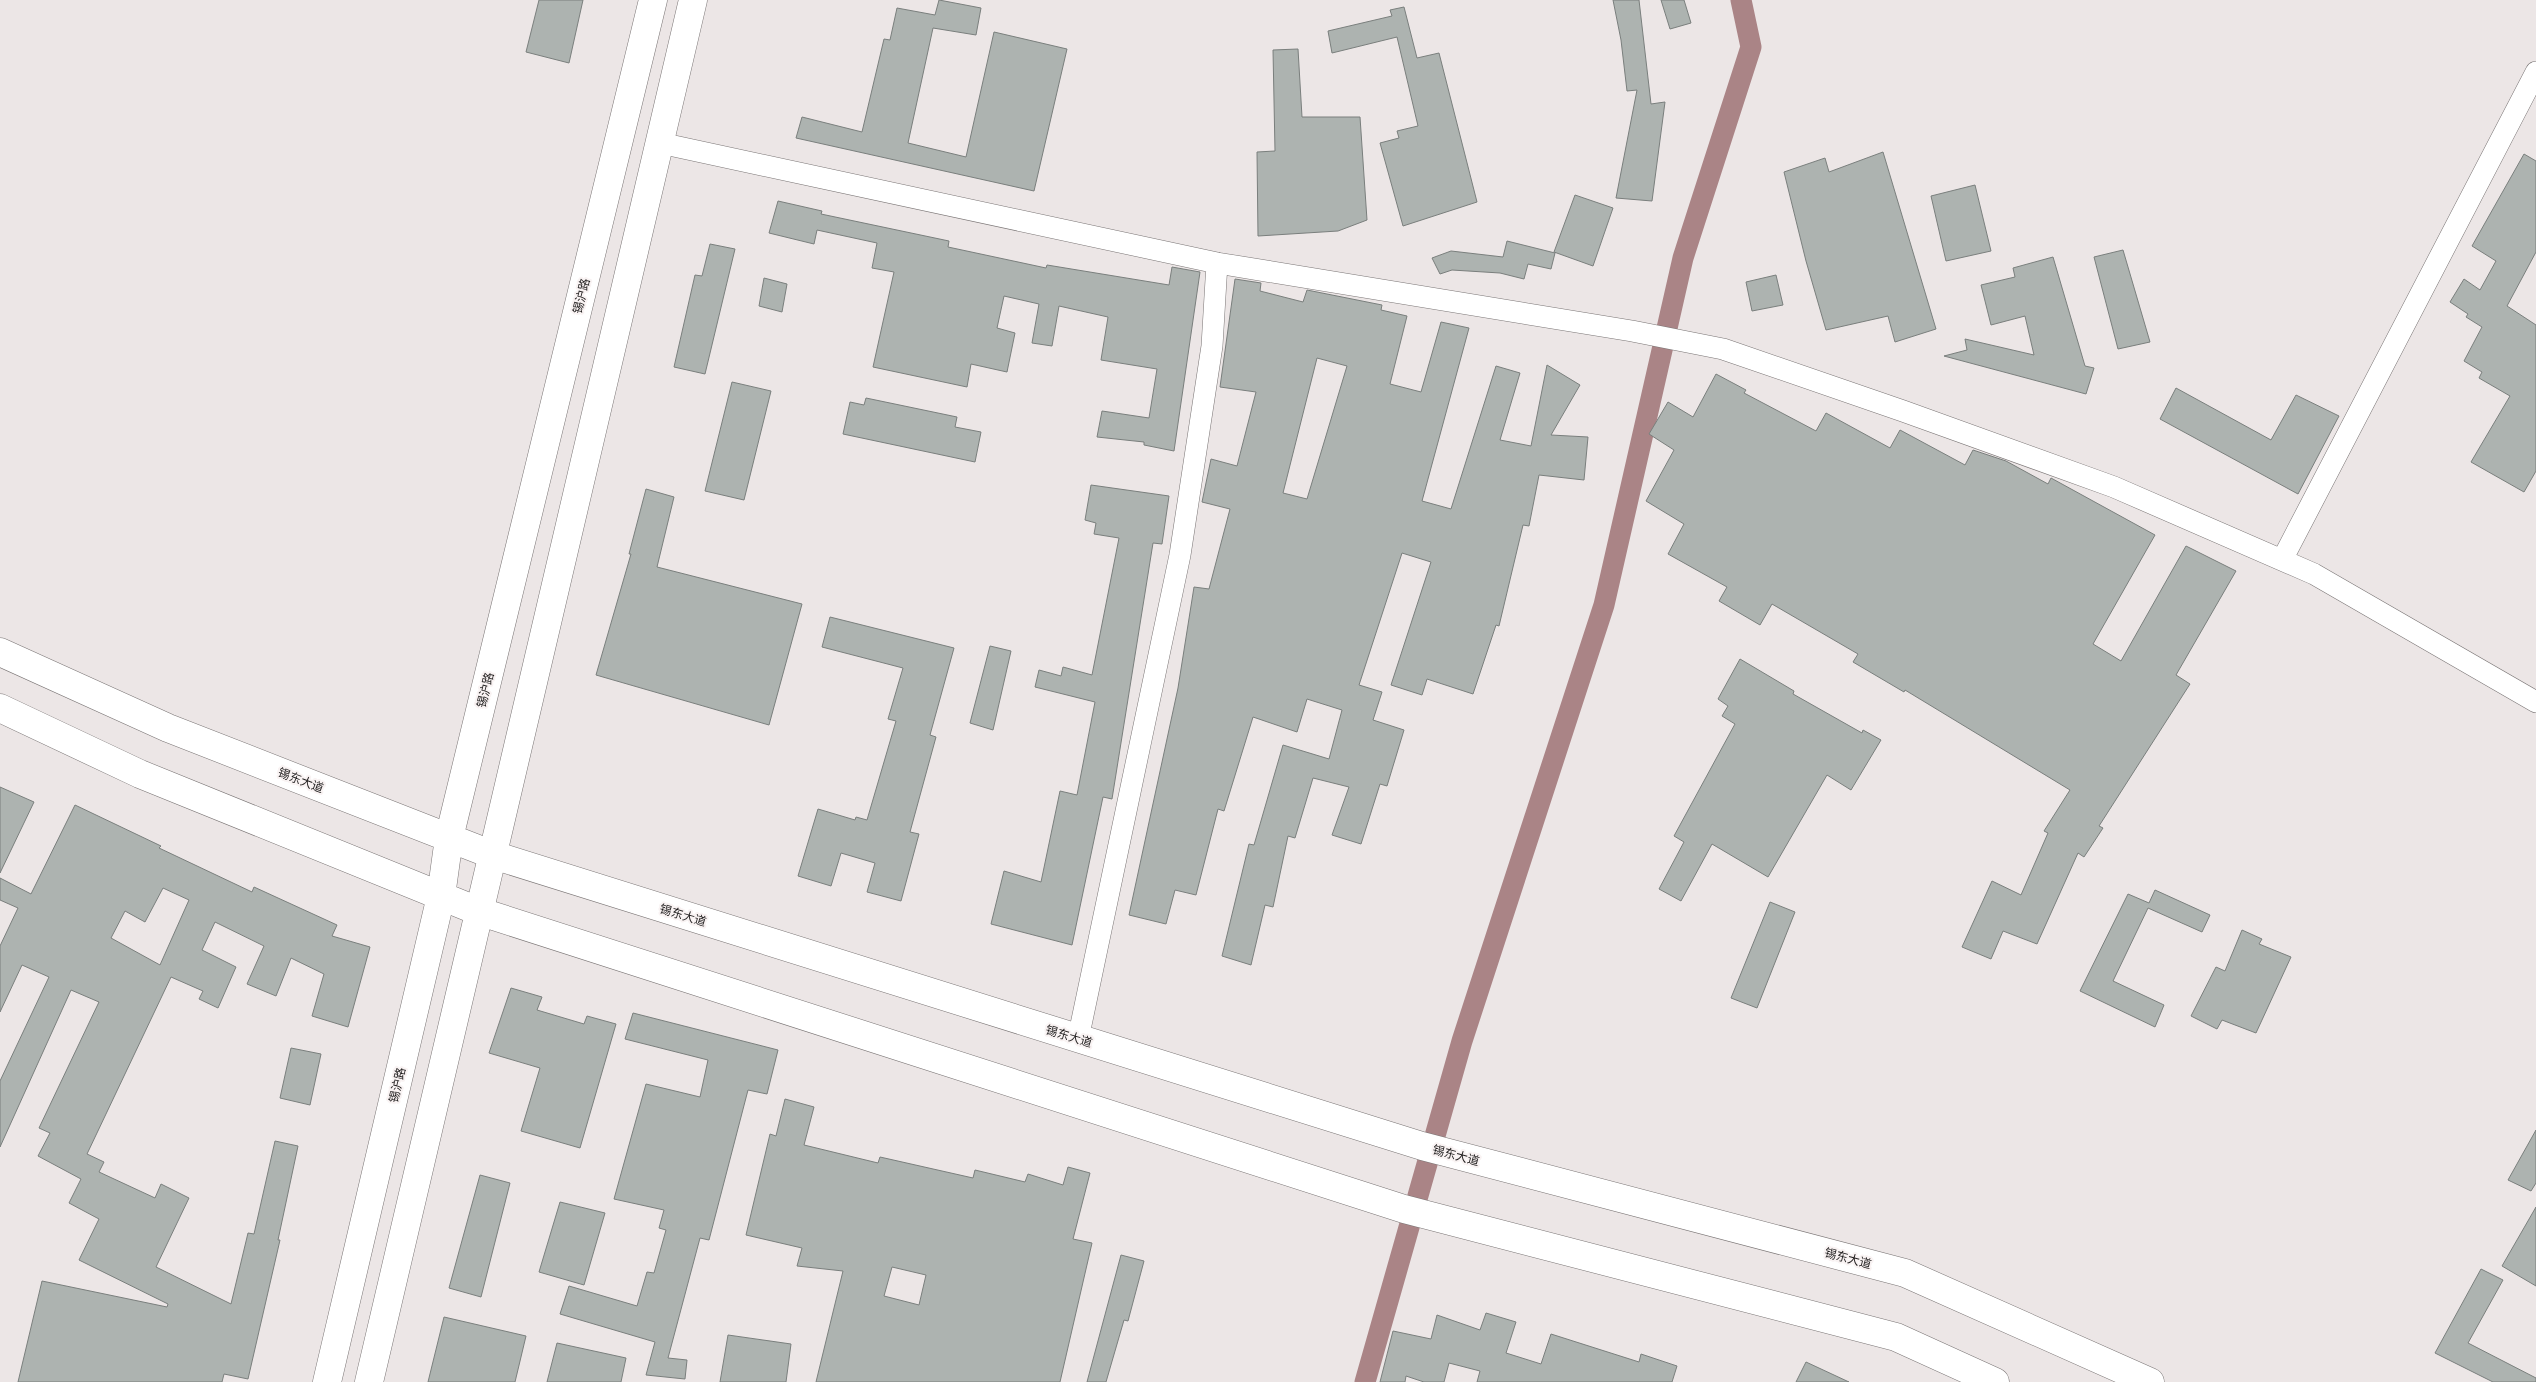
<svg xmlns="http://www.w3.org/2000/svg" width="2536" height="1382" font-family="Lato,'Noto Sans SC',sans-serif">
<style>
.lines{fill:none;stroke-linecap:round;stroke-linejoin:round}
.canal{stroke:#aa8486;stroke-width:21}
.building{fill:#adb3b0;stroke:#7a7f7d;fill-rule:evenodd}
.street-casing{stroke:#7a7575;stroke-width:22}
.primary-casing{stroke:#7a7575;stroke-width:29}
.street{stroke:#fff;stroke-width:21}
.primary{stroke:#fff;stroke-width:28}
.labels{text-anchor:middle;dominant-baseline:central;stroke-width:4;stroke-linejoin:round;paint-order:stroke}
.street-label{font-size:12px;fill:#201e1e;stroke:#f9f3f3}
</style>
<rect width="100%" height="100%" fill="#ece6e6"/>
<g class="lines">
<path class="canal" d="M1365,1382L1462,1041L1604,605L1683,258L1751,47L1741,0"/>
</g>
<path class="building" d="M539,0H583L569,63L526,52Z
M939,0L981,8L976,35L933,28L908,143L966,157L994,32L1067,49L1034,191L796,138L802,117L862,132L884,39L890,40L897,8L935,15Z
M1613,0H1639L1651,104L1665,102L1652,201L1616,198L1637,90L1627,91L1621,40Z
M1661,0H1684L1691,23L1670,29Z
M1404,7L1417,58L1439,53L1477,202L1403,226L1380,143L1399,138L1397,131L1418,126L1397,37L1332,53L1328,31L1392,16L1390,10Z
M1298,49L1302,117H1360L1367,220L1338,231L1258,236L1257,152L1275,151L1273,50Z
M1883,152L1936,329L1895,342L1888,316L1826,330L1806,261L1784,172L1825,158L1829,172Z
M2524,154L2536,161V252L2507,306L2536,325V471L2524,492L2471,462L2510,396L2479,378L2482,372L2464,361L2482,327L2466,317L2468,314L2450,302L2464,279L2480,290L2496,261L2472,246Z
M1975,185L1991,251L1946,261L1931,196Z
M1575,195L1613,208L1593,266L1554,252Z
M778,201L822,211L821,214L949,241L948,247L1046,268L1047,265L1169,285L1172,267L1200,272L1174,451L1144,445V442L1097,437L1102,411L1149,418L1157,369L1101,360L1108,317L1059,306L1052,346L1032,343L1039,304L1004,296L997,328L1015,333L1007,372L971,364L967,387L873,367L894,272L872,268L877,243L817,230L814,244L769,233Z
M1507,241L1555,253L1551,269L1528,264L1524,279L1500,273L1452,270L1440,274L1432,258L1451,251L1503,257Z
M710,244L735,249L705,374L674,367L695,275L702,276Z
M2123,250L2150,342L2118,349L2094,257Z
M2053,257L2085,366L2094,368L2086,394L1944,356L1967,350L1965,339L2034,355L2025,316L1991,325L1981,285L2015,277L2013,268Z
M1776,275L1783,305L1752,311L1746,282Z
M764,278L787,284L782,312L759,306Z
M1235,279L1261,283L1260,291L1303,302L1307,290L1382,305L1381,310L1407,316L1390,384L1421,392L1441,322L1469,328L1422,501L1451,509L1496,366L1520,373L1500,440L1531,446L1547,365L1580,385L1551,435L1588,437L1584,480L1539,475L1529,526L1523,525L1499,626L1496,625L1473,694L1427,679L1422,695L1391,685L1431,562L1402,553L1359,685L1382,692L1373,720L1404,730L1387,786L1380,784L1361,844L1332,835L1349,787L1313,778L1295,838L1288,836L1273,907L1265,905L1251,965L1222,956L1249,844L1254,845L1283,745L1329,759L1342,710L1307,699L1297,732L1253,717L1224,811L1218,809L1196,895L1175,890L1166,924L1129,915L1178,688L1194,587L1209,589L1230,509L1202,502L1211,459L1237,466L1256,392L1220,387ZM1317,358L1347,366L1307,499L1283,493Z
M1716,374L1746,390L1744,393L1816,431L1826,413L1890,448L1900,430L1965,465L1973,450L2006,461L2048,484L2051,478L2155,535L2093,644L2121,661L2186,546L2236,571L2176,675L2190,684L2099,826L2103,828L2084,857L2078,853L2037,944L2003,931L1991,959L1962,947L1992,881L2021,895L2048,833L2044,831L2070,790L1905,690L1904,692L1853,662L1858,654L1772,604L1760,625L1719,601L1727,587L1668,554L1684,524L1646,501L1674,450L1649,434L1668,402L1693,417Z
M732,382L771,391L744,500L705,491Z
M2176,388L2271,440L2296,395L2339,416L2298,494L2160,419Z
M866,398L957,417L955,427L981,432L975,462L843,434L850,402L864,405Z
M1091,485L1169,496L1162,544L1153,543L1112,799L1103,797L1072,945L991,924L1004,871L1041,882L1060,791L1077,795L1095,702L1035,687L1039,670L1061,676L1063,667L1092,675L1119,538L1094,534L1096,523L1085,520Z
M646,489L674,497L657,567L802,604L769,725L596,675L631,554H629Z
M830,617L954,648L930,735L936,737L910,832L919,834L901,901L867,892L875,863L841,853L831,886L798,876L818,809L855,820L856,817L867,820L896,721L888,719L903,668L822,647Z
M990,646L1011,651L993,730L970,723Z
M1740,659L1794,691L1793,694L1862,733L1863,730L1881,740L1851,790L1827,775L1768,877L1712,844L1681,901L1659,889L1684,842L1674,836L1735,724L1722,716L1728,706L1718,699Z
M0,787L34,802L0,873Z
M75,805L161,846L159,848L252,892L254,887L337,925L332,936L370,947L348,1027L312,1016L324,974L291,958L276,996L247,984L264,946L215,922L202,950L236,967L218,1008L199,999L203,991L171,977L87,1154L104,1162L99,1172L155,1198L161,1184L189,1198L156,1267L231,1304L248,1233L254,1234L275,1141L298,1146L278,1240H280L248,1379L224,1374L222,1382H18L42,1281L167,1307L168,1304L79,1260L99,1219L69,1203L81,1179L38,1156L50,1133L39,1128L99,1002L71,990L0,1147V1081L49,977L22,965L0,1012V946L18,908L0,900V878L31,894ZM163,888L189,900L160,965L111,938L125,911L145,922Z
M2155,890L2210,915L2202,932L2148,908L2113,981L2164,1005L2155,1027L2080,991L2128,894L2149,903Z
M1770,902L1795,912L1757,1008L1731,998Z
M2242,930L2262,939L2259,944L2291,957L2256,1033L2222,1020L2217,1029L2191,1016L2216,967L2225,971Z
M511,988L542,997L537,1010L584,1024L587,1016L616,1024L580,1148L521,1131L540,1068L489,1053Z
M633,1013L778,1050L767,1094L748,1090L709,1240L700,1238L668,1358L687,1360L685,1379L646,1375L655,1342L560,1314L569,1286L637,1306L647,1272L654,1273L666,1230L659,1228L664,1210L614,1199L646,1084L700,1097L708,1060L625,1039Z
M291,1048L321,1054L310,1105L280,1098Z
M785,1099L814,1107L804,1145L878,1163L880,1157L973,1178L975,1170L1025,1182L1028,1174L1063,1185L1068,1167L1090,1173L1073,1239L1092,1243L1060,1382H816L843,1271L797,1266L802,1248L746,1235L770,1134L776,1136ZM892,1267L926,1275L919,1305L884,1296Z
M2536,1130V1183L2531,1191L2508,1180Z
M480,1175L510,1183L481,1297L449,1288Z
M560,1202L605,1213L584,1285L539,1272Z
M2536,1207V1286L2502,1266Z
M1121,1255L1144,1261L1128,1321L1124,1320L1106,1382H1087Z
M2481,1269L2503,1280L2468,1343L2536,1378V1382H2493L2435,1353Z
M1486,1313L1516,1322L1506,1353L1541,1364L1551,1334L1639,1362L1641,1354L1677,1366L1672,1382H1477L1480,1371L1449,1363L1444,1382H1424L1406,1376L1405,1382H1380L1393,1331L1431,1339L1437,1315L1480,1330Z
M444,1317L526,1336L515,1382H428Z
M728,1335L791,1344L786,1382H720Z
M557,1343L626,1358L621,1382H547Z
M1806,1362L1849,1382H1796Z"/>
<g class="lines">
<g class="street-casing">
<path id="street" d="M660,143L1217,263L1632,331L1723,349L1903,411L2114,487L2314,574L2536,702
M2282,560L2536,72
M1078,1039L1180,555L1212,346L1217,263"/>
</g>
<g class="primary-casing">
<path id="primary" d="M0,652L168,728L493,855L1422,1146L1905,1273L2150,1382
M0,708L140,774L478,911L1404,1209L1896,1337L1995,1382
M327,1382L441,896L449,838L653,0
M369,1382L693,0"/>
</g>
<use href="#street" class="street"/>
<use href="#primary" class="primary"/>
</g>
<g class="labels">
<g class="street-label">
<text transform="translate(581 296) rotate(-76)">锡沪路</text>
<text transform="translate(485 690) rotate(-76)">锡沪路</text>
<text transform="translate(301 780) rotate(21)">锡东大道</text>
<text transform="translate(683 915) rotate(17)">锡东大道</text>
<text transform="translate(1069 1036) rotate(17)">锡东大道</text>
<text transform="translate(397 1085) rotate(-77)">锡沪路</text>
<text transform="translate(1456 1155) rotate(15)">锡东大道</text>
<text transform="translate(1848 1258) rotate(15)">锡东大道</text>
</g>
</g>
</svg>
